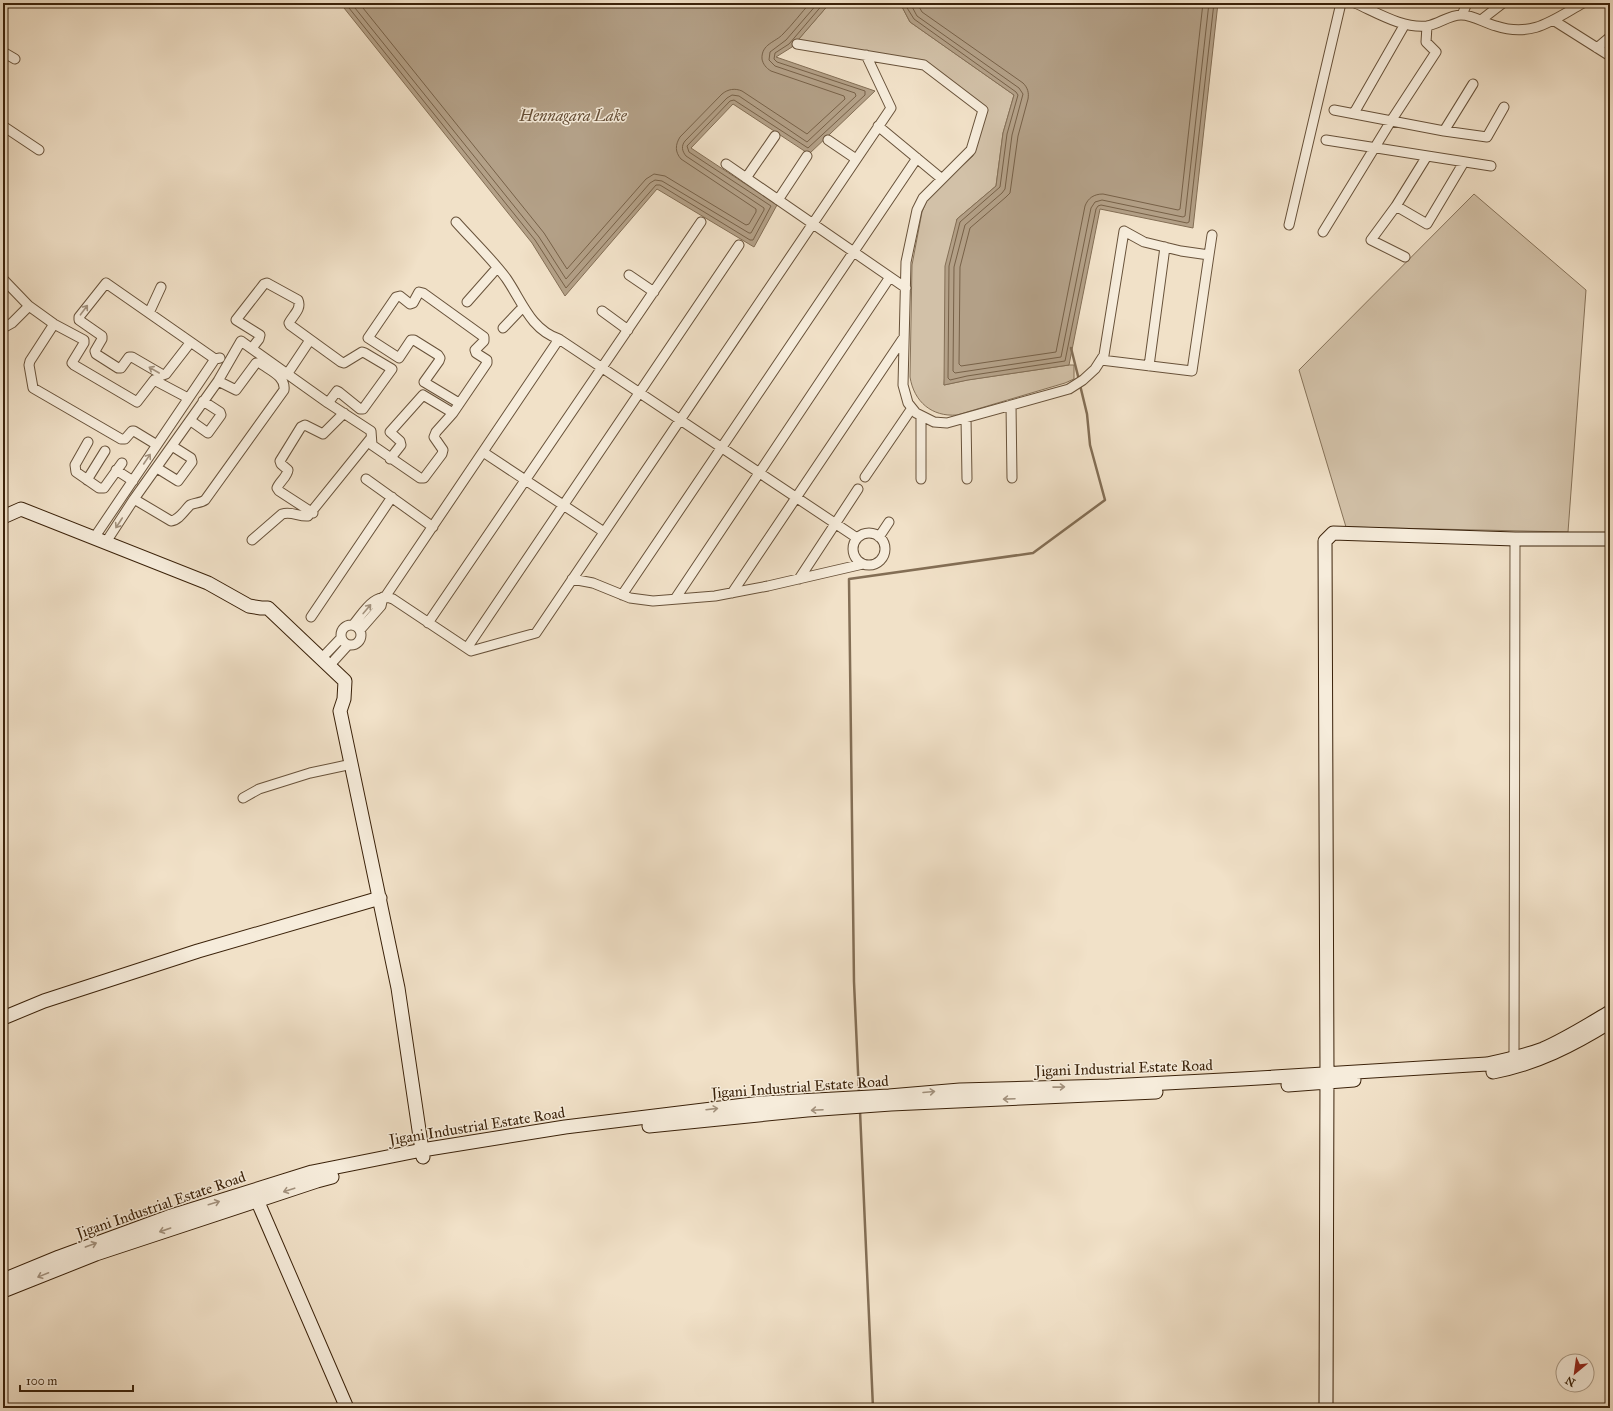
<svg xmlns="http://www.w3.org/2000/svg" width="1613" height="1411" font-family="'IM FELL Great Primer',serif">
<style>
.green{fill:#d2c1a8;stroke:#867259}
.water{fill:#b3a087;stroke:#836e55}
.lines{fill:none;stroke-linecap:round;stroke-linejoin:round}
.shore{stroke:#776148;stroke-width:1}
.stream{stroke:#836e55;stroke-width:2.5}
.street-casing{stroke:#68523a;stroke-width:11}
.secondary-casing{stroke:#3b220a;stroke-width:15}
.street{stroke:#f6ecdb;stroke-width:9}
.secondary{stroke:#f6ecdb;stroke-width:13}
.oneway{stroke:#a2917d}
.labels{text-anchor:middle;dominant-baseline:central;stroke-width:3;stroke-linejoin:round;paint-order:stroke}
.street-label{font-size:15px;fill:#3b220a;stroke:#f6ecdb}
.water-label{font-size:16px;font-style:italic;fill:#654e36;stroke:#f6ecdb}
</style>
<rect width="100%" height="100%" fill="#f1e1c8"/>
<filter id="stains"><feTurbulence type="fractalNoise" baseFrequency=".005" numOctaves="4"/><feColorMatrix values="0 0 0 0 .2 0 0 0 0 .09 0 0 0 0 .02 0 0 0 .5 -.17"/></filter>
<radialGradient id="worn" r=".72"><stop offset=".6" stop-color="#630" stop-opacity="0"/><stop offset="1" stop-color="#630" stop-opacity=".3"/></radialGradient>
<path class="green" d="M830,3H900L910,22L1014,95L1003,133L996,186L957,219L944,385L967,380L1069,365H1074V379L1065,383L957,415C932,417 914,402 910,377L912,265L922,212L926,202L932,193L973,156L986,108L927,64L797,41Z
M1474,194L1586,290L1568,532L1346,527L1299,370Z"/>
<path class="water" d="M340,3H830L792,47L776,57L875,91L809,154L733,104L691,148L777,205L754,247L657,189L565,296L532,243Z
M900,3H1218L1193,228L1100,209L1069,365L968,380L944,385L945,266L957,219L996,186L1003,133L1014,95L910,22Z"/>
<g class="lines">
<path class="shore" d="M345,3L535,240L566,288L656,185H660L750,240H753L771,206L689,152L687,146L730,101L734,100L808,148L865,95V91L777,62L774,59L775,53L789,44L824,3
M351,3L539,237L566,279L650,183L655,180L662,181L749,233H751L764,210V208L686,156C682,151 681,146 685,141L727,98L732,95L739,96L807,142L856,96L855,93L775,66L769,60L770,52L786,40L818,3
M359,3L544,233L567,269L646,179L654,174L665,176L746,225L749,224L756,212V209L681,159C675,152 675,145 680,137L722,94C728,89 735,88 742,91L807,134L845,99L844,96L771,71C766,68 763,64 762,59C761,44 776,42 783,34C793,24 801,13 810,3
M904,3L914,19L1016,92L1018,95L1007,134L1000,187L960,222L949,266L948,378L950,380L967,376L1065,361L1096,209L1098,206L1101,205L1187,223L1189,222L1214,3
M910,3L917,16L1019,88L1023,94L1012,135L1005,189L1002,193L965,225L954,267L953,371L955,373L1061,357L1091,208L1095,202L1102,200L1183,217L1185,216L1209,3
M917,3L922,12L1023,83C1028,88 1029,93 1028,99L1018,136L1010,193L1006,197L970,228L960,267L959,364L961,366L1056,352L1085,206C1088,198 1094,194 1103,194L1178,210L1180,209L1203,3"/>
<path class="stream" d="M1071,348L1079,380
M859,1094L854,982L849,579L1033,553L1105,500L1090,445L1087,414L1080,385
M860,1111L873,1408"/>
<g class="street-casing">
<path id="street" d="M1355,3C1376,12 1403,29 1427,26C1439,24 1449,15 1461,15C1474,15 1484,23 1496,26C1532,38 1553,20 1583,3
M3,7L5,3
M1462,15L1467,3
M1481,20L1503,3
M1553,20L1610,56
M797,44L924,65L983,110L971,150L923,198L917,210L906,262L903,385L908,403L916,413L934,422L947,423L1069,389L1083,380L1095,369L1104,355L1124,231L1144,242L1181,251L1209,255L1192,371L1101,360
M1597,48L1610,37
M3,52L15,59
M1334,110L1444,131L1487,137L1504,107
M1354,113L1405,24
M3,126L39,150
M878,126L942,179
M1444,131L1473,84
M828,140L856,159
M1326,140L1491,166
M726,164L906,288
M746,178L775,136
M778,200L807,156
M1396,206L1427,156
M456,222C472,240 492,259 506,278C522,301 530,329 559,339
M1289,225L1341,3
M1323,232L1391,121L1436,52L1426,42L1427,26
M1209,255L1212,235
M1405,257L1371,240L1396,206L1427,224L1464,162
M629,275L654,292
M3,279L29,306L54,324L84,340V343L73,361L72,363L74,365L137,402L154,380L188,398
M467,302L497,268
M602,311L628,330
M149,313L161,287
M54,324L30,361L29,365L33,388L121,439H125L132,431H134L157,445
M3,328L12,323L29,306
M503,328L523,307
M190,343L166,374L163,375L132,357H129L121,368H118L96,354L95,351L102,339V336L79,320V317L106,283L215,359
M252,348L259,339L260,335L236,320L264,284L267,283L298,300C302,309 293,315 289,323L290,325L341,362L344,363L362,352L365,353L392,369L363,409H360L339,392L337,391L328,403
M1149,366L1165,247
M288,373L310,340
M1011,405L1012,478
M453,413L487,363V360L476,353L475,350L484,341V337L423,293L419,292L413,303L410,304L400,296L396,297L368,338L399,358L411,340H414L438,355L440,358L439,361L424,382L459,403
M966,418L967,479
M191,421L208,433L221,415L220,412L203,401
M88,442L75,465L76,472L99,488H104L122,463
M483,452L604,532
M157,468L178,481L192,462L191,458L172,446
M116,470L133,481
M865,477L912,408
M366,479L433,527
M921,479V417
M87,480L105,451
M134,499L171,521C179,520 184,511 190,505C194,503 201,503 205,500L284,390C286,376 269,370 260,363H256L236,390L218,381
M313,513L279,491L277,488C280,481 287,477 288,470L281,464L280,461L301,427L305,425L323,434L344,413
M853 549a16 16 0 1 1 32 0a16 16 0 1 1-32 0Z
M879,537L889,522
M94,538L213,362L215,359L220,358
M252,540L282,514C292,511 299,517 308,516L371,438
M106,542L134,499L218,381L241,341L328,403L371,431L372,445L420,478H424L442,454L443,450L434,437L436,432L453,413L423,395L390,432L400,441L401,445L390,459
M572,579L593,583L630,598L653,601L715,596L768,586L863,564
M799,579L858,489
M732,593L904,337
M622,595L917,158
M385,597L559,339L857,538
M675,599L890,277
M311,617L392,497
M428,623L701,222
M341 635a10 10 0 1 1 20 0a10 10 0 1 1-20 0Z
M353,625C364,612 374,592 393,599L471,651L536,633L891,108L866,55
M360,630L381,606L383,597
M467,648L739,245
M321,659L341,638
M329,666L348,645
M243,798L259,789L310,773L352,764
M1514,1059L1515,539"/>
</g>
<g class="secondary-casing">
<path id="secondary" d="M3,517L21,509L208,583L249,606L261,608H268L345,681L344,699L340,711L398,988L423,1157
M3,1018L44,1001L198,951L380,898
M1493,1072C1536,1064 1573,1045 1610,1022
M1288,1085L1354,1080
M649,1126L807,1110L891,1104L1156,1092
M254,1193L347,1408
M3,1280L59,1257L168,1217L312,1172L422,1150L565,1127L761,1103L889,1096L960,1090L1109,1086L1242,1079L1487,1064C1506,1060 1524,1056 1543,1049C1566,1039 1588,1025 1610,1012
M3,1291L96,1254L317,1181L332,1177
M1326,1408L1327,1073L1325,541L1333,533L1515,539H1610"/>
</g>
<use href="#street" class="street"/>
<use href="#secondary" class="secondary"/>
</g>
<defs><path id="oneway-shaft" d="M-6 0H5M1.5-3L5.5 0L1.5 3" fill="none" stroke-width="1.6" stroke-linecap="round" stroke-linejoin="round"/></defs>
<g class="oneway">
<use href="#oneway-shaft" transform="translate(84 310) rotate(-53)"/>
<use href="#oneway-shaft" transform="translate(154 370) rotate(-150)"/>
<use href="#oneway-shaft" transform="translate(147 459) rotate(-56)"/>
<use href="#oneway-shaft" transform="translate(119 523) rotate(123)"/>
<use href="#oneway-shaft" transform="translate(367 609) rotate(-50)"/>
<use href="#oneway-shaft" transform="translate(1059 1087) rotate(-1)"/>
<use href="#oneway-shaft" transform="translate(929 1092) rotate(-5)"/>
<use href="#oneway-shaft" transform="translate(1009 1099) rotate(178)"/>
<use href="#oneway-shaft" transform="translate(712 1109) rotate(-7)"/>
<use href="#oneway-shaft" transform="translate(817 1110) rotate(177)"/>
<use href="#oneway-shaft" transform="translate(289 1190) rotate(162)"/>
<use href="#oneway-shaft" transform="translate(214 1203) rotate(-17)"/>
<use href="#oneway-shaft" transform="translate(165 1230) rotate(161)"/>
<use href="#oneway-shaft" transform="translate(91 1245) rotate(-20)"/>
<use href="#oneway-shaft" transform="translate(43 1275) rotate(158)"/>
</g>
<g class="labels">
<g class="street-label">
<text transform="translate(1124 1068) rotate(-2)">Jigani Industrial Estate Road</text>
<text transform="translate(800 1087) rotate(-4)">Jigani Industrial Estate Road</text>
<text transform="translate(477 1126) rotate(-9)">Jigani Industrial Estate Road</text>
<text transform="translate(161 1205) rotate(-19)">Jigani Industrial Estate Road</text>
</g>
<g class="water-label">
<text x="573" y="115">Hennagara Lake</text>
</g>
</g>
<rect width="1613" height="1411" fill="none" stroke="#f1e1c8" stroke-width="16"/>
<rect x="4" y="4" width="1605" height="1403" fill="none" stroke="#3b220a" stroke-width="2"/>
<rect x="8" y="8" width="1597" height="1395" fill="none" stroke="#3b220a"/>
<g transform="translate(1575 1373) rotate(209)"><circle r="19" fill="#f6ecdb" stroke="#ab9b87"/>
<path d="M0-3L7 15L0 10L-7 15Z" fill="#8f2418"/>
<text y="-6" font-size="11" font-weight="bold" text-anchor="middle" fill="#3b220a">N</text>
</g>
<path d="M20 1385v6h113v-6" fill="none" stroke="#3b220a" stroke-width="2"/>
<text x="26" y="1385" font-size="12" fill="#3b220a" stroke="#f6ecdb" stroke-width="3" paint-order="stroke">100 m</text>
<rect width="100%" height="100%" filter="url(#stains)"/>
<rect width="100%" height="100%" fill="url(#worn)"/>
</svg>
